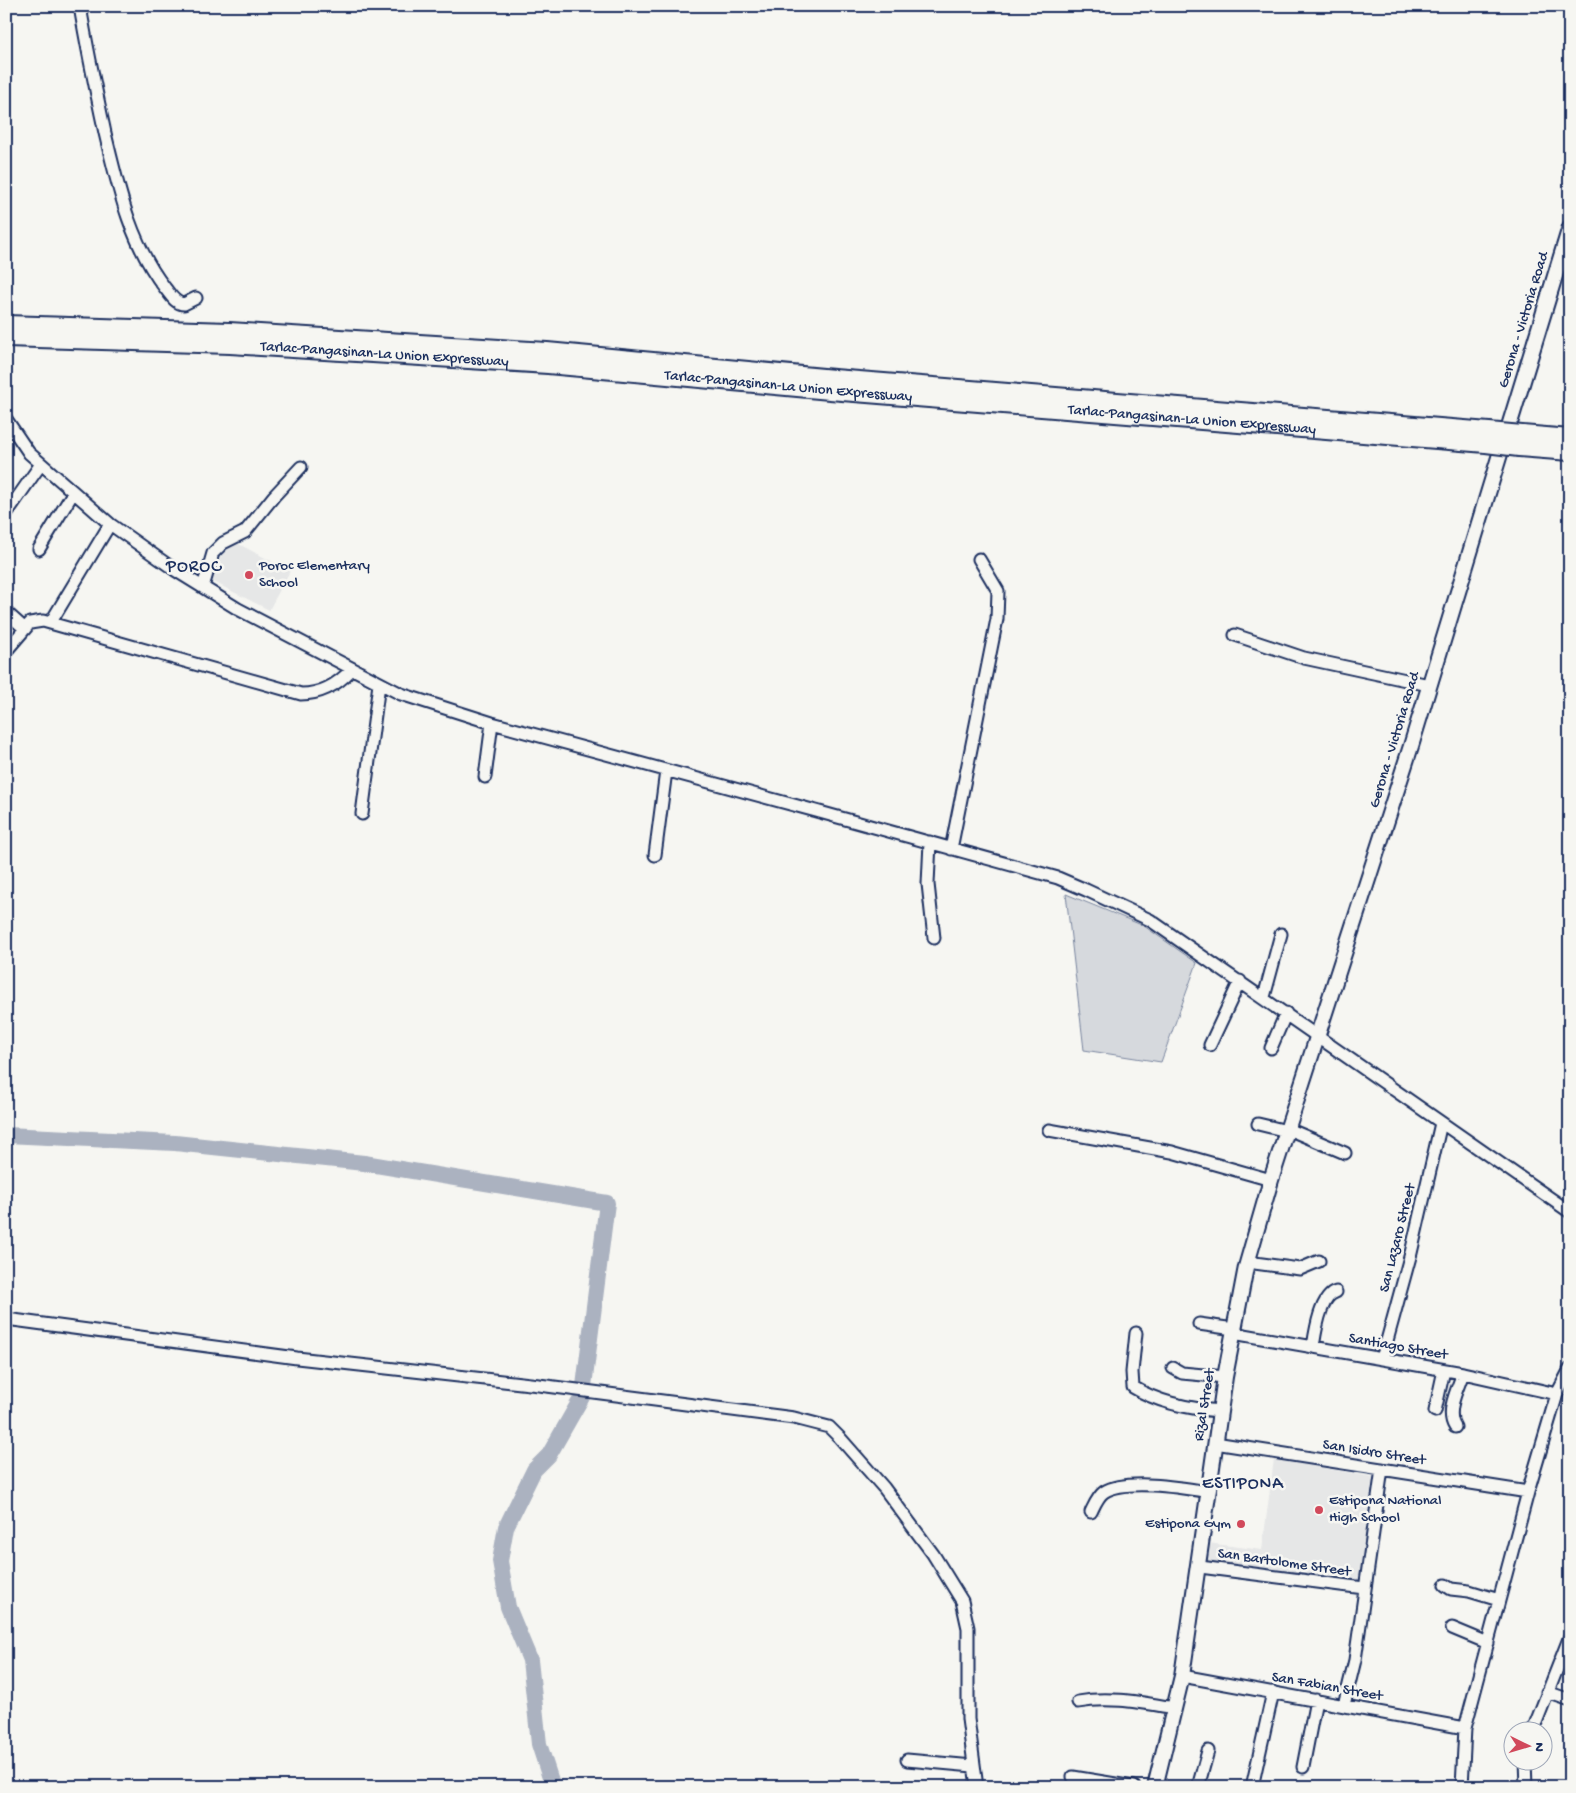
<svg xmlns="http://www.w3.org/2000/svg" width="1576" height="1793" font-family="'Gochi Hand',sans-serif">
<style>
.built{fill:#e6e7e7}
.green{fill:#d6d9dd;stroke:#78849e}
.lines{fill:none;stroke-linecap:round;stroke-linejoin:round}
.river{stroke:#abb2c0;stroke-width:16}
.minor-casing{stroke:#1b2f5e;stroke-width:15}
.major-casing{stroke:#1b2f5e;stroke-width:18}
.highway-casing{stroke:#1b2f5e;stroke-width:20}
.minor{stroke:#f6f6f2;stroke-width:11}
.major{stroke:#f6f6f2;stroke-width:14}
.highway{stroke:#f6f6f2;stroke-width:16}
.highway-bridge-casing{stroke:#1b2f5e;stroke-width:20;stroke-linecap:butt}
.highway-bridge{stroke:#f6f6f2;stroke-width:16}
.poi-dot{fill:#d1495b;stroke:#f6f6f2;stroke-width:2}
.labels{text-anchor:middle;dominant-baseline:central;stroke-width:5;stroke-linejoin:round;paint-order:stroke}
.street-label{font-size:15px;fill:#1b2f5e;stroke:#f6f6f2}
.poi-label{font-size:15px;fill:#1b2f5e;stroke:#f6f6f2;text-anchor:start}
.quarter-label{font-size:18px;letter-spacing:1px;fill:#1b2f5e;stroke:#f6f6f2}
</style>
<rect width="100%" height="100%" fill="#f6f6f2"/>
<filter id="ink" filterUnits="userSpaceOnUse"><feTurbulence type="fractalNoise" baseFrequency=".02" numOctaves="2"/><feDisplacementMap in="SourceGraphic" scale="10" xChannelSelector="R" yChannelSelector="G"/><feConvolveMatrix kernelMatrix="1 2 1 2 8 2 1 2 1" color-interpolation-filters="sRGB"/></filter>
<g filter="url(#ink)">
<path class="built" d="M231,540L290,571L269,610L208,579Z
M1274,1459L1374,1477L1359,1584L1205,1563L1208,1543L1262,1550Z"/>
<path class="green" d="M1066,894L1144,926L1197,963L1161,1062L1084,1050Z"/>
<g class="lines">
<path class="river" d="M6,1135L175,1143L364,1163L607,1203L584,1386
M553,1787L539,1744L530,1660L508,1607L500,1561L506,1527L534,1470L549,1455L582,1397"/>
<g class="minor-casing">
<path id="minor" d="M80,6C87,49 96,91 105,133C118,187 130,243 165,288C170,294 175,304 184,304L196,298
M6,419L29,453L110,524L175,570L238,609L401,694L492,723L816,811L1058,878L1086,890L1150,920L1570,1212
M6,514L41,464
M39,549L73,493
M203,587L213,553L223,543L245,532L274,496L301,467
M6,612L25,629
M51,622L110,524
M1235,635L1304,658L1429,685
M6,651L30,623L43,621L301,694C321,694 338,684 351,670
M485,777L492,723
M362,814L379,684
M930,842L928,884L934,938
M951,849L997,619L998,591L979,559
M655,855L666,771
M1264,997L1281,934
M1210,1045L1240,981
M1271,1048L1286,1013
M1258,1124L1287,1131
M1288,1129L1345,1153
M1049,1130L1172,1152L1271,1180
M1247,1262L1300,1269L1319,1261
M6,1319L297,1358L539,1385L794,1418L829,1427L840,1438L884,1488L933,1554L962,1601L968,1628V1719L977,1787
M1199,1324L1234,1329
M1136,1333L1132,1372L1133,1387C1159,1403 1190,1409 1220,1411
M1233,1333L1463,1373L1557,1394
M1313,1347C1315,1334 1320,1296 1336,1292
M1382,1359L1411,1253L1441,1123
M1173,1368L1182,1373L1225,1377
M1435,1411L1444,1370
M1455,1427C1445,1412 1458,1388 1463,1373
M1215,1443L1528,1492
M1091,1512C1094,1506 1098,1496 1104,1492C1126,1478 1184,1488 1209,1492
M1200,1567L1364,1588
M1445,1585L1451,1589L1469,1591L1499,1600
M1452,1628L1488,1643
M1182,1676L1465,1728
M1547,1692L1570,1700
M1078,1702C1110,1696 1143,1703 1175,1708
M1344,1705L1355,1660L1382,1469
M1533,1730L1570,1636
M907,1760L973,1766
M1525,1760L1526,1787
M1303,1767L1316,1700
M1073,1777L1134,1787
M1198,1787L1208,1751
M1252,1787L1273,1692
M1462,1787L1465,1728L1528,1492L1557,1394L1570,1369"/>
</g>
<g class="major-casing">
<path id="major" d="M1510,423L1570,227
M1155,1787L1182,1676L1225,1377L1246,1267L1271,1180L1411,746L1500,454"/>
</g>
<g class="highway-casing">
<g id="highway">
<path d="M6,324L229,331L547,351L834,378L1489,431"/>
<path id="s1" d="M6,338L230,345L548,365L830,391L1486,444"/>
<path d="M1522,434L1570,438"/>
<path d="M1519,448L1570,452"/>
</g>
</g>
<use href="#minor" class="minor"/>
<use href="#major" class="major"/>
<use href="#highway" class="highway"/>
<g class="highway-bridge-casing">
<path id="highway-bridge" d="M1489,431L1522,434
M1486,444L1519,448"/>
</g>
<use href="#highway-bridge" class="highway-bridge"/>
</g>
</g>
<g class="poi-dot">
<circle cx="249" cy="575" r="5"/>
<circle cx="1319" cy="1510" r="5"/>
<circle cx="1241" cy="1524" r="5"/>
</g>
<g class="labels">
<g class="street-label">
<text transform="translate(1524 320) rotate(-73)">Gerona - Victoria Road</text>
<text stroke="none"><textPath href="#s1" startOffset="379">Tarlac-Pangasinan-La Union Expressway</textPath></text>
<text stroke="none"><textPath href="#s1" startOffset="784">Tarlac-Pangasinan-La Union Expressway</textPath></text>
<text stroke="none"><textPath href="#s1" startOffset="1189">Tarlac-Pangasinan-La Union Expressway</textPath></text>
<text transform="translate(1395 740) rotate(-73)">Gerona - Victoria Road</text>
<text transform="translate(1398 1238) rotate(-76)">San Lazaro Street</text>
<text transform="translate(1398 1347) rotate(10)">Santiago Street</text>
<text transform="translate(1205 1405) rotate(-81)">Rizal Street</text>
<text transform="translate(1374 1453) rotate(9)">San Isidro Street</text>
<text transform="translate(1284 1563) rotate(8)">San Bartolome Street</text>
<text transform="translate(1327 1687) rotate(10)">San Fabian Street</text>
</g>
<g class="poi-label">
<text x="259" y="566">Poroc Elementary<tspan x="259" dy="17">School</tspan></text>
<text x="1329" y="1501">Estipona National<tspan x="1329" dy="17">High School</tspan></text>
<text x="1231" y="1524" text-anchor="end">Estipona Gym</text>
</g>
<g class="quarter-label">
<text x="194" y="567">POROC</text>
<text x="1243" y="1484">ESTIPONA</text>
</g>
</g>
<rect width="1576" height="1793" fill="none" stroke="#f6f6f2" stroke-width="25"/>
<rect x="12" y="12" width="1551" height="1768" fill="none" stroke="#1b2f5e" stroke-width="2" filter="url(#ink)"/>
<g transform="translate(1528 1746) rotate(95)"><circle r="24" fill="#f6f6f2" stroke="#9ea6b7"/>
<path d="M0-4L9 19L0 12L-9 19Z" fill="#d1495b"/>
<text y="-8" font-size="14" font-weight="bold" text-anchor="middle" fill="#1b2f5e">N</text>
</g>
</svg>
